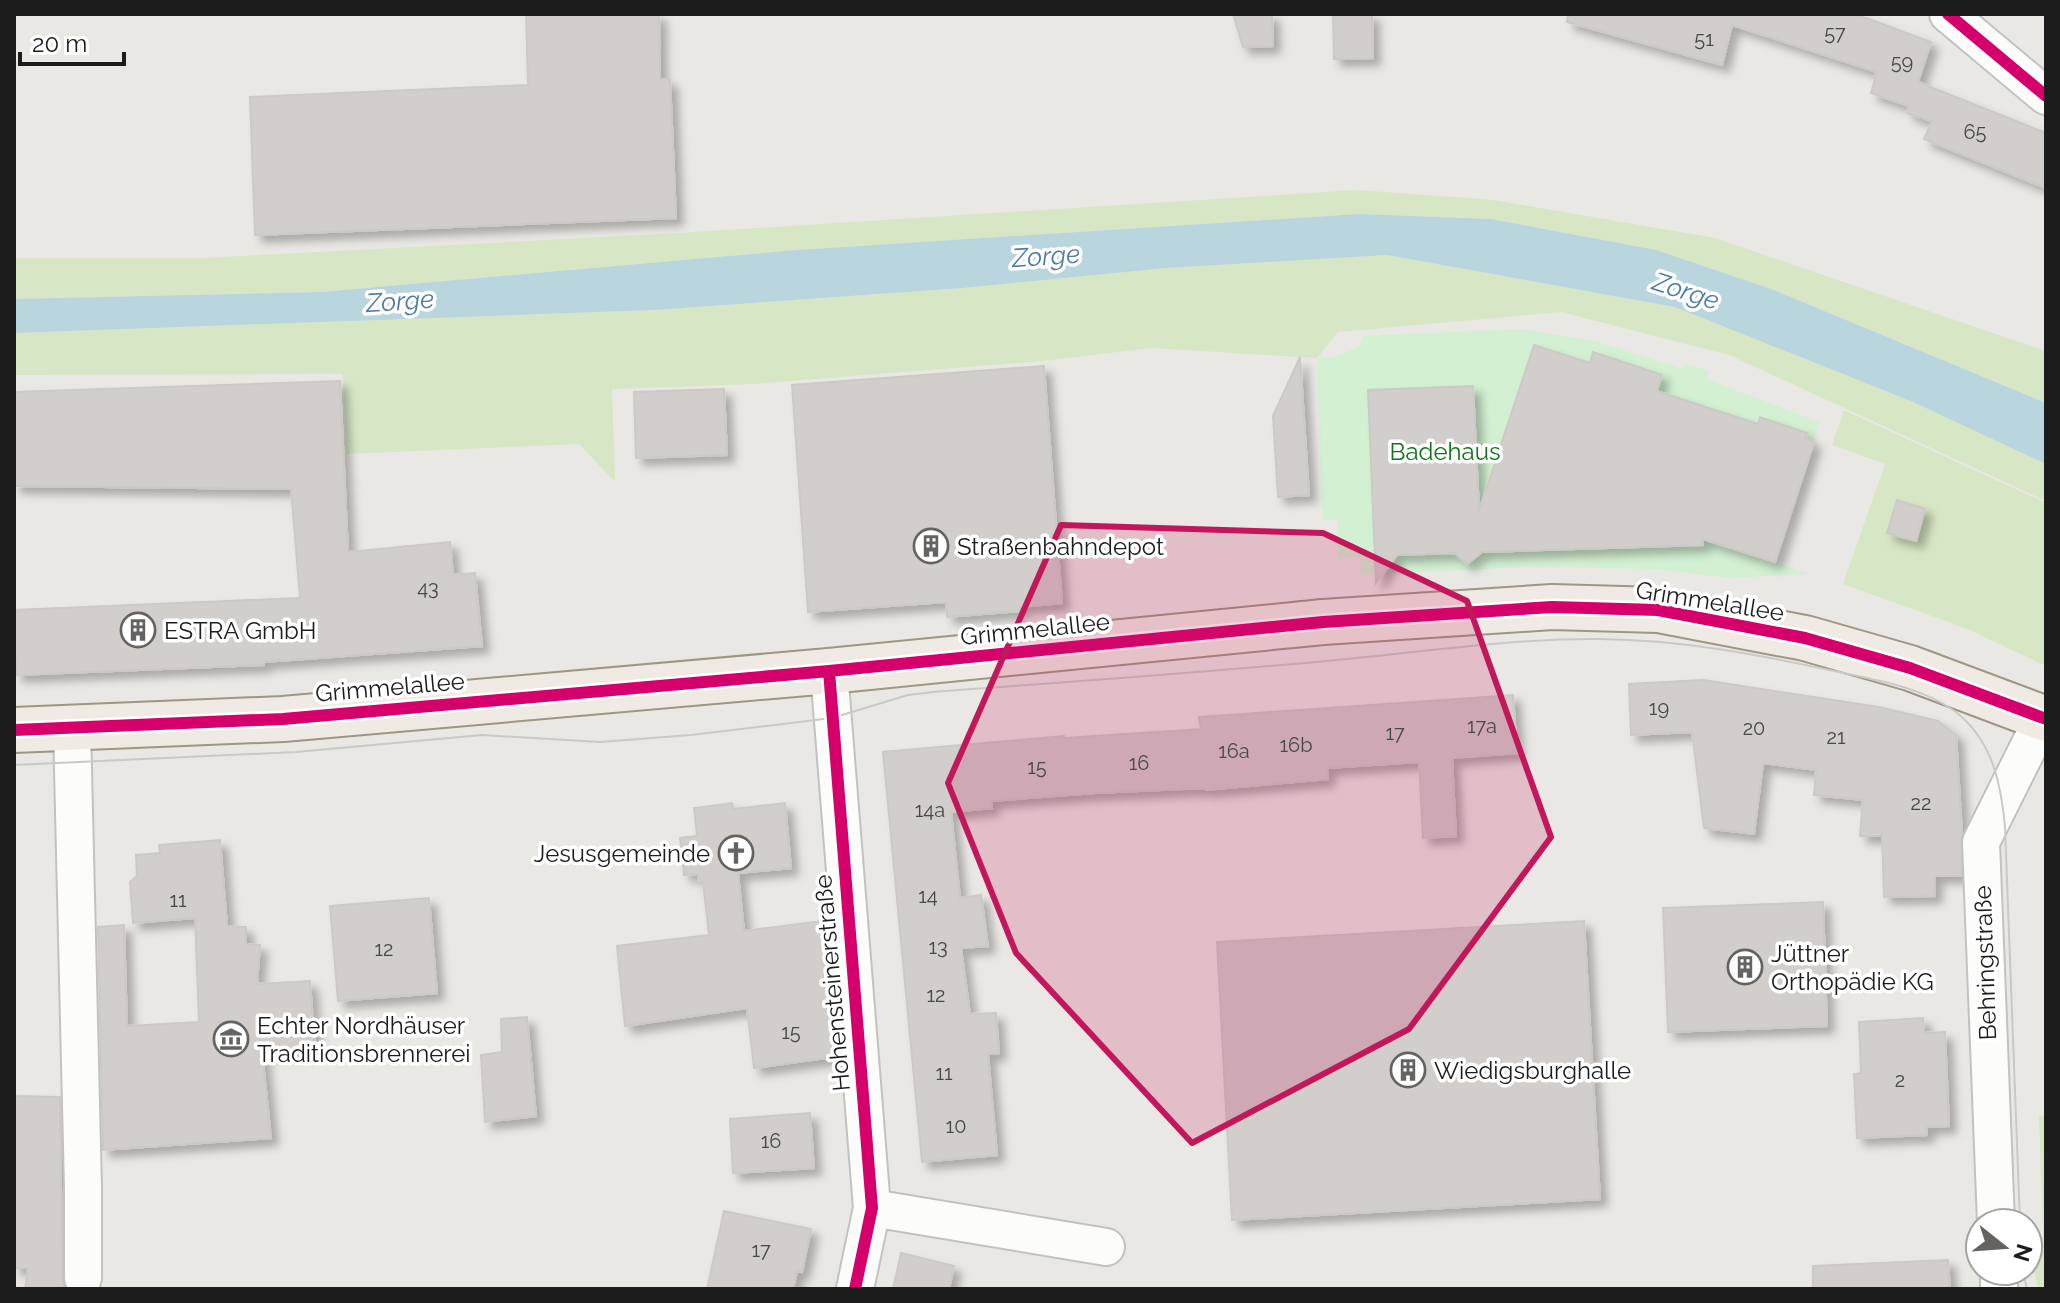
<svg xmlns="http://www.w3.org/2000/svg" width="2060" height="1303" font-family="Raleway,sans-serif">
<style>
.grass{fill:#d7e6c4}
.park{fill:#d3f0d3}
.water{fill:#b9d5dd}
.building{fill:#d1cecc;stroke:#cdcac6;stroke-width:2;filter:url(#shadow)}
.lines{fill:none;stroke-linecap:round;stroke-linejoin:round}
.minor-casing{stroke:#c3c2c1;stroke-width:40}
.major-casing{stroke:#9f9683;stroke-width:48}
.minor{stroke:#fcfcfb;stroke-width:36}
.major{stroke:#efebe4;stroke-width:44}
.tram{stroke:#c9c9c8;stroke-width:2}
.cycleway-casing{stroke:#fff;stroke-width:17}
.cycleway{stroke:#d6006c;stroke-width:12}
.marked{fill:#c2185b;fill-opacity:0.2;stroke:#c2185b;stroke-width:6;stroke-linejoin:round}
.labels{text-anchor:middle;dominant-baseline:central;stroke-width:7;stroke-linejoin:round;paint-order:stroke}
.number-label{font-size:20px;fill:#494848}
.park-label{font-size:24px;fill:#107418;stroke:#fff}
.poi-label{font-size:24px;fill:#1c1c1c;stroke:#fff;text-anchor:start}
.street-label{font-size:24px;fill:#1c1c1c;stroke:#fff}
.water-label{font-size:26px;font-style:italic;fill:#4d7aa6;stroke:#fff}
</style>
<defs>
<filter id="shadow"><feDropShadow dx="7" dy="7" stdDeviation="4" flood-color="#0004"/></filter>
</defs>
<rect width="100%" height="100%" fill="#eae8e5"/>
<path class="grass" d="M1357,190L1494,200L1715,238L2046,351V403L1774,290L1656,250L1491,219L1359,214L797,250L321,292L14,299V258H203L679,233Z
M1387,255L1675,307L1913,402L2046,464V501L1729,355L1561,312L1338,332L1317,358L1151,348L1043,361L754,384L612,389L615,482L579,444L346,454L343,374L14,375V333L655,310L963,288L1167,268Z
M1844,410L2046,503V666L1965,628L1843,584L1885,464L1832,445Z
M2046,1115V1289H2038L2034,1268V1238L2043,1236L2039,1116Z"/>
<path class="park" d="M1521,329L1599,342L1683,369L1686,364L1709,371L1707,379L1819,422L1784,534L1778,532L1769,560L1811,574L1728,578L1658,569L1524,567L1361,575L1360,558L1338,559L1337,520H1322L1317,358H1332L1359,347L1363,336Z"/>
<path class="water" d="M1359,214L1491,219L1656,250L1774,290L2046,403V464L1913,402L1675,307L1387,255L1167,268L963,288L655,310L14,333V299L321,292L797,250Z"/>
<path class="building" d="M526,14H659L660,80L670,79L676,218L255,235L250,97L528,85Z
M1233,14H1272L1273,46L1243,47Z
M1333,14H1372L1373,58L1334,59Z
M1568,14H1852L1869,19L1931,42L1918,82L2046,133V188L1924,139L1932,121L1907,113L1909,106L1871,93L1877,72L1732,25L1722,65L1567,22Z
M1534,345L1590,363L1593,352L1662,375L1657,391L1758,424L1760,417L1807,433L1805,439L1814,442L1775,562L1703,539V545L1482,552L1467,564L1455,553L1397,555L1376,583L1368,390L1473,386L1479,511Z
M1300,357L1309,495L1278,497L1273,416Z
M1044,366L1062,603L1020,607V611L947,617L946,602L808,612L792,385Z
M340,381L348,552L450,542L453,575L475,573L482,646L264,662V665L16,675L14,610L300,598L291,489L14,486V392Z
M724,389L727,455L636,458L634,392Z
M1897,500L1925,509L1916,541L1887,533Z
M1703,680L1879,707L1938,721L1956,735L1962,833L1961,876H1935V896L1884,897L1882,836H1860L1863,800L1814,795L1816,770L1763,763L1754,834L1704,828L1692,732L1631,735L1629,684Z
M1513,695L1517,753L1452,758L1456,836L1423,838L1419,762L1327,768L1328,779L1206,790V788L1095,793L991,801L992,808L951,812L960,898L981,895L988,946L961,948L970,1014L996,1013L999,1053L988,1054L997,1155L922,1162L883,752L1064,736L1065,738L1201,729L1199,717Z
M732,803L733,809L785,803L791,868L738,873L744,931L821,921L834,1057L754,1068L747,1008L625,1026L617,946L709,935L703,882H699L698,874L684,875L680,838L697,836L694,808Z
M220,840L227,926L246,927V944L260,945L257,984L310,981L315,1049L262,1052L271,1138L103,1150L98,927L124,925L127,1026L199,1022L195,918L133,923L130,882L137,876L136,855L160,853L159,845Z
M429,898L437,993L338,1001L330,906Z
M1823,902L1827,1026L1668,1032L1663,908Z
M1584,921L1600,1199L1232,1220L1217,942Z
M527,1017L536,1116L485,1122L481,1055L502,1052L501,1019Z
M1923,1018L1924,1033L1945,1032L1949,1126L1927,1127V1135L1857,1138L1854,1074L1861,1073L1859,1022Z
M14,1096L60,1097L62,1278L64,1289H25L28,1268H14Z
M810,1113L814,1168L733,1173L730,1119Z
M724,1211L811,1229L802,1272L797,1271L793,1289H707Z
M901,1253L954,1266L949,1289H893Z
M1948,1260L1950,1289H1813V1266Z"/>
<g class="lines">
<g class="minor-casing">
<path id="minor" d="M1948,14L2046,96
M829,671L872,1208L855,1289
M72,728L83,1188V1278
M872,1208L1106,1247
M1996,1223L1981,842L2043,718
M1999,1271V1289"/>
</g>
<g class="major-casing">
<path id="major" d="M14,730L283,719L829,671L1323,622L1552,607L1658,610L1805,638L1910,668L2046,719"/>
</g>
<use href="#minor" class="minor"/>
<use href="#major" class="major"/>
<path class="tram" d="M14,765L296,752L482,735L600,742L691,735L832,718L908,695L933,692C1067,682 1202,673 1336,660C1424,652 1513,638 1601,639C1680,640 1756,654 1834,671C1874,680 1919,686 1953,710C1992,738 2001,783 2005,827L2020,1223
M2023,1271L2027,1289"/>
<g class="cycleway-casing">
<path id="cycleway" d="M1948,14L2046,96
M829,671L872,1208L855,1289
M14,730L283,719L829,671L1323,622L1552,607L1658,610L1805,638L1910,668L2046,719"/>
</g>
<use href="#cycleway" class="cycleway"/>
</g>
<path class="marked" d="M1061,525L1323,533L1467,601L1551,837L1409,1029L1192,1143L1016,953L948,783Z"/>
<defs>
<g id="building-ring" transform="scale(1.8)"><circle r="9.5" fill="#fff" stroke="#646362" stroke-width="1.5"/><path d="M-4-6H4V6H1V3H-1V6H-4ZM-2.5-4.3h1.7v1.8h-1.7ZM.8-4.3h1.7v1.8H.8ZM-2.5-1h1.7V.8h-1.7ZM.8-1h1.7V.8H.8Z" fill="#646362"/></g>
<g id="church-ring" transform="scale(1.8)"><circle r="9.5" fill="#fff" stroke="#646362" stroke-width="1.5"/><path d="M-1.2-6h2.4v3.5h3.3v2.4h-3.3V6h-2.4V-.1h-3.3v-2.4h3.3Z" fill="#646362"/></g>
<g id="museum-ring" transform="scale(1.8)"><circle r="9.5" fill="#fff" stroke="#646362" stroke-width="1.5"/><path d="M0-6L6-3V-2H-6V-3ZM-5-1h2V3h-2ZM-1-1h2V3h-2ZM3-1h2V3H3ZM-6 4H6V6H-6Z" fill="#646362"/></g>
</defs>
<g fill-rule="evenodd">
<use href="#building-ring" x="931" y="546"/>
<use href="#building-ring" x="138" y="630"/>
<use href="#church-ring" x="736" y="853"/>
<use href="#building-ring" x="1745" y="967"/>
<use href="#museum-ring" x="231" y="1039"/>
<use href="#building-ring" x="1408" y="1070"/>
</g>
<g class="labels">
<g class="number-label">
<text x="1835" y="33">57</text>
<text x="1704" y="39">51</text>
<text x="1902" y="62">59</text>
<text x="1975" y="132">65</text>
<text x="428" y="588">43</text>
<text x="1659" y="708">19</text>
<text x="1482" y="726">17a</text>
<text x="1754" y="728">20</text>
<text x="1395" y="733">17</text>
<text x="1836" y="737">21</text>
<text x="1296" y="745">16b</text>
<text x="1234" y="751">16a</text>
<text x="1139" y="763">16</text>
<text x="1037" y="767">15</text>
<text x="1921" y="803">22</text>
<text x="930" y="810">14a</text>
<text x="928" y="896">14</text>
<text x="178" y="900">11</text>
<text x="938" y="947">13</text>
<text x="384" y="949">12</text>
<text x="936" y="995">12</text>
<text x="791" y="1032">15</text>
<text x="944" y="1073">11</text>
<text x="1900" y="1080">2</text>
<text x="956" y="1126">10</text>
<text x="771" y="1141">16</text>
<text x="761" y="1250">17</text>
</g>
<g class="park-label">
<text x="1445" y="451">Badehaus</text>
</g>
<g class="poi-label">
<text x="957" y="546">Straßenbahndepot</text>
<text x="164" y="630">ESTRA GmbH</text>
<text x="710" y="853" text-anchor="end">Jesusgemeinde</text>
<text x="1771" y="953">Jüttner<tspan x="1771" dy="28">Orthopädie KG</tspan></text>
<text x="257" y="1025">Echter Nordhäuser<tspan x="257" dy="28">Traditionsbrennerei</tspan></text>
<text x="1434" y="1070">Wiedigsburghalle</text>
</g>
<g class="street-label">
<text transform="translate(1710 601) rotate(9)">Grimmelallee</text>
<text transform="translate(1035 629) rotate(-6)">Grimmelallee</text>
<text transform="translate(390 687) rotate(-5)">Grimmelallee</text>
<text transform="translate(1985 963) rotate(-92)">Behringstraße</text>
<text transform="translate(832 983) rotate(-95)">Hohensteinerstraße</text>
</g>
<g class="water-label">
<text transform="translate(1046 256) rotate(-4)">Zorge</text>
<text transform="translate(1686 291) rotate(18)">Zorge</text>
<text transform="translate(400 301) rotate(-4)">Zorge</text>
</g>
</g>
<rect width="2060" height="1303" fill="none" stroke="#1c1c1c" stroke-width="32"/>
<g transform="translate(2004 1247) rotate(107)"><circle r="38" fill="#ffffff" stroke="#a4a4a4" stroke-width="2"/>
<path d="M0-6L14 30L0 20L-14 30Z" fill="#646362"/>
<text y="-12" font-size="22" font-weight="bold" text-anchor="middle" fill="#1c1c1c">N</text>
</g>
<path d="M20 52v12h104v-12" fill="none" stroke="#1c1c1c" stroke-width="4"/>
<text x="32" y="52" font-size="24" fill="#1c1c1c" stroke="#ffffff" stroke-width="6" paint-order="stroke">20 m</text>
</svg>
